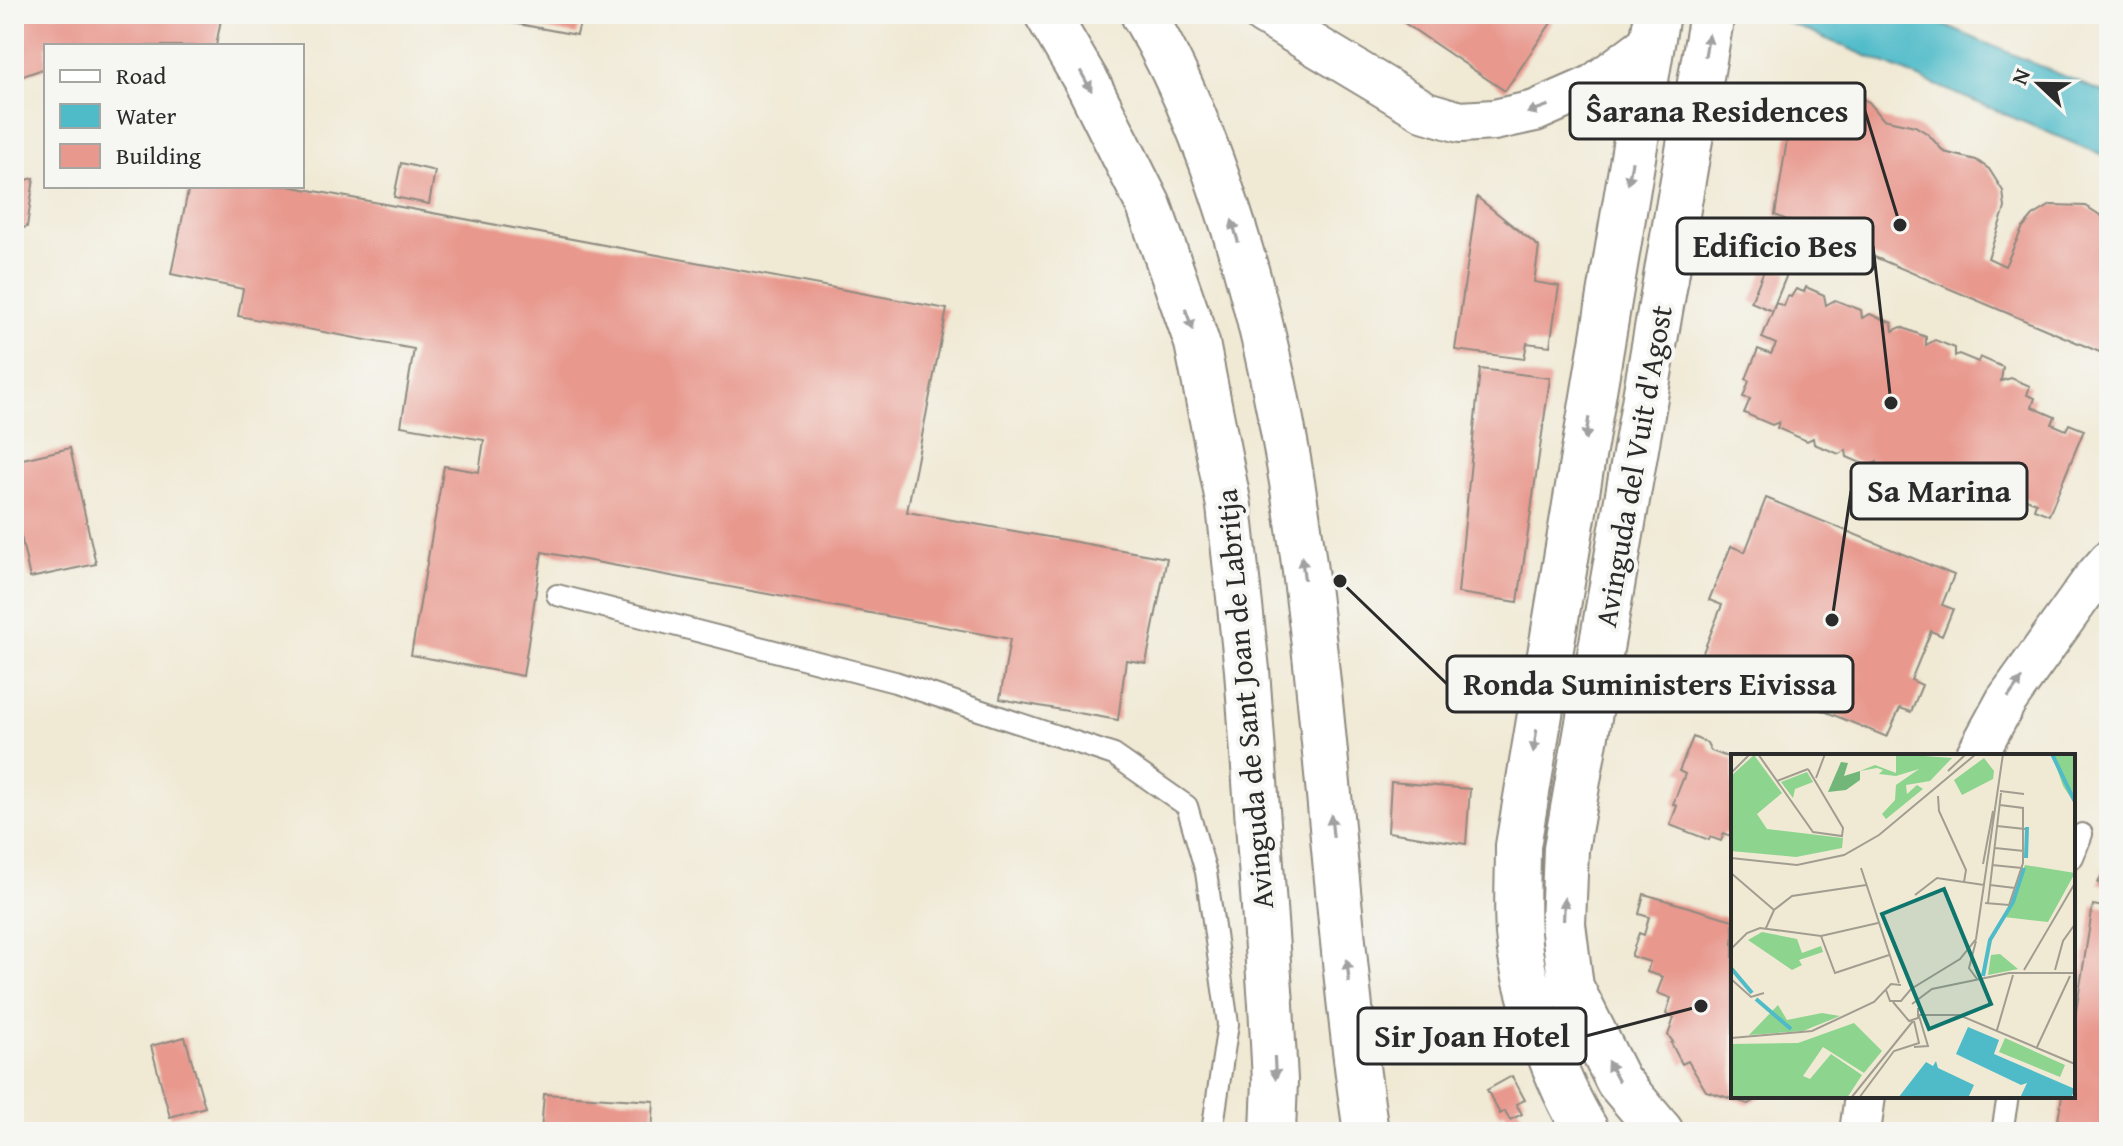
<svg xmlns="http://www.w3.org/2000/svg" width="2123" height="1146" font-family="'Gentium Book Plus',serif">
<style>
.water{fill:#4fbbc9;stroke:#3d737a;stroke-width:2}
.building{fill:#e8988d}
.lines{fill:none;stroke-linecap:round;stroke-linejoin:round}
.service-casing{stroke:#8e8a80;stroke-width:24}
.minor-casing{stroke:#8e8a80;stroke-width:44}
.tertiary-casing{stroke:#8e8a80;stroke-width:48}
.secondary-casing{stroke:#8e8a80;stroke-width:48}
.service{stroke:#fff;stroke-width:20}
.minor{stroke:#fff;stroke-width:40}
.tertiary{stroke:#fff;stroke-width:44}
.secondary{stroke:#fff;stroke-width:44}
.oneway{fill:#a0a0a0}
.labels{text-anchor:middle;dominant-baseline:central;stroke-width:8;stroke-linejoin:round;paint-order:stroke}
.street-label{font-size:30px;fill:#2b2b2b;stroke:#f6f6f2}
.inset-river{fill:none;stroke:#4fbbc9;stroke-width:4}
.inset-road{fill:none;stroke:#a19d90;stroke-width:2}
.view{fill:#0f766e;fill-opacity:0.15;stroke:#0f766e;stroke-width:4}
.inset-edge{fill:none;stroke:#2b2b2b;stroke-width:4}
.leader{fill:none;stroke:#2b2b2b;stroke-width:3}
.callout-dot{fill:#2b2b2b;stroke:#f6f6f2;stroke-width:3}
.callout{fill:#f6f6f2;stroke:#2b2b2b;stroke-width:3}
.callout-label{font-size:32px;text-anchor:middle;font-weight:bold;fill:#2b2b2b}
</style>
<rect width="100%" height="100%" fill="#f6f6f2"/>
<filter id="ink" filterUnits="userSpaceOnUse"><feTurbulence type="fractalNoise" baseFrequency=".0125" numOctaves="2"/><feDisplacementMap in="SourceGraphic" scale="16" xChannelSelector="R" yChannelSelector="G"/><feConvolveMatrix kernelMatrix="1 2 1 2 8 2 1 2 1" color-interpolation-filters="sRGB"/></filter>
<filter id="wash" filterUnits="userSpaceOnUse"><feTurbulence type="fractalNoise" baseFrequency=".006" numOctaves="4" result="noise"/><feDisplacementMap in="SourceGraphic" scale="32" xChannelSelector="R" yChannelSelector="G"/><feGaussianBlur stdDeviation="1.8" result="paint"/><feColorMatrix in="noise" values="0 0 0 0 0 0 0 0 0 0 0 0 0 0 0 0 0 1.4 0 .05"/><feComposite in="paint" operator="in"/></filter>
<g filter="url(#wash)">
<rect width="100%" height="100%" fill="#f0e9d4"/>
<path class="water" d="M1767,14H1917L2109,95V158Z"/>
<g id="blocks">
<path class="building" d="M23,14H222L216,46H46V68L14,79V62Z
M465,14H582L577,35Z
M1391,14H1557L1505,91Z
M1839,91L1853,94L1869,102L1883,119L1915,126L1928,134L1944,152L1976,160L1989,169L2003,191L2005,208L1988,258L2005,266L2022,229L2033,216L2051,205L2086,206L2109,221V356L1775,215L1789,127L1795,113L1806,101L1824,93Z
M401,163L435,171L429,204L394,197Z
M34,178L27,227L14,230V183Z
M189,186H288L947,309L907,512L1167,558L1146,663L1126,660L1118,720L1000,699L1010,639L542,552L523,676L411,655L444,466L479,472L484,440L401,426L414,349L238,316L243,289L171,274Z
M1477,197L1539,247L1534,282L1559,286L1550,346L1527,343L1524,359L1455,350Z
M1767,263L1788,272L1772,311L1751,302Z
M1806,287L1824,295L1826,305L1835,300L1861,310L1862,318L1870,314L1892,323L1893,331L1901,327L1926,337V345L1935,340L1955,348V356L1959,354L1978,362L1980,357L2003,367L2001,381L2011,378L2030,386L2027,395L2035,398L2032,407L2055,417L2052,424L2066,430L2069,424L2084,430L2049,515L2034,509L2036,503L2022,497L2019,505L1995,495L1992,503L1983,499L1977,513L1953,503V496L1935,488L1929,492L1911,486V477L1901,482L1878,471L1877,462L1868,466L1847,457L1846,450L1839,454L1814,444L1813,438L1807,441L1777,428L1779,422L1772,425L1744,413L1750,399L1743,397L1749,381L1746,379L1758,349L1771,354L1776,344L1762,338L1776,303L1784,306L1788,296L1791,297L1796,289L1804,292Z
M1480,369L1550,378L1518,602L1458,593Z
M70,448L96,564L30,578L14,504V461Z
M1766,498L1954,575L1942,605L1953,609L1942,636L1931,631L1911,680L1922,685L1911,712L1900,708L1887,737L1700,660L1722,605L1709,600L1731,546L1745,552Z
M1693,737L1707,743L1711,751L1733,759V837L1724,833L1721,841L1710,837L1709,840L1670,825L1677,806L1673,804L1685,774L1679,771Z
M1391,782L1470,789L1466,844L1388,832Z
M2109,859V886L2098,883Z
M1644,894L1733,920V1096H1763L1748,1104L1706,1091L1688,1061L1682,1064L1671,1043L1673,1042L1668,1035L1674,1018L1666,1014L1671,998L1657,993L1663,977L1647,972L1650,962L1631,956L1639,933L1644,935L1649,917L1639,914Z
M2093,905L2109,908V1132H2056L2062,1096H2073V1030Z
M185,1037L205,1107L170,1117L151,1046Z
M1512,1076L1525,1100L1516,1104L1522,1114L1510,1120L1505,1111L1500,1114L1487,1090Z
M544,1094L654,1101L652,1132H541Z"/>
</g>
</g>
<g filter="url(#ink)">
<use href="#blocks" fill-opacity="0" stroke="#8e8a80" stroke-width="2"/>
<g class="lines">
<g class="service-casing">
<path id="service" d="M557,595L895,682L1114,755L1187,806L1206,872L1228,1024L1212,1132
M2073,857L2082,834
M2002,1132L2008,1096"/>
</g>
<g class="minor-casing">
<path id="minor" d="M1263,14L1426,112L1460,122L1494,120L1535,111L1592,86L1652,41
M1976,756L2006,701L2094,578L2109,561
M1860,1132L1865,1096"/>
</g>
<g class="tertiary-casing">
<path id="tertiary" d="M1587,1132C1557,1084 1522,990 1518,933C1516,905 1518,875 1518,846L1657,14
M1661,1132L1618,1081L1571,987L1563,924L1566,849L1712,14"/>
</g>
<g class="secondary-casing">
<path id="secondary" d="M1047,14L1089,86L1149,206L1197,343L1229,506L1247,670L1271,1004L1275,1081L1273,1132
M1143,14C1188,90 1218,174 1243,259C1325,543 1323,842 1366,1132"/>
</g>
<use href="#service" class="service"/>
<use href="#minor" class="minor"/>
<use href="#tertiary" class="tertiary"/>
<use href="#secondary" class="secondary"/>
</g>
<defs><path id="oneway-solid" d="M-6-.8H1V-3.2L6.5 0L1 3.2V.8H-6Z" transform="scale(2)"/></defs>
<g class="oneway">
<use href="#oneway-solid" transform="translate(1707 45) rotate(-80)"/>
<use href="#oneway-solid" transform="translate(1086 81) rotate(61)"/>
<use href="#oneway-solid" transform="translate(1538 109) rotate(160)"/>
<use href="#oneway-solid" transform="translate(1630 173) rotate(100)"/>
<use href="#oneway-solid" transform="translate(1235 231) rotate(-106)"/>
<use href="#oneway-solid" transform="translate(1189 319) rotate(70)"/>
<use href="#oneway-solid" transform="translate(1587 429) rotate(99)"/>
<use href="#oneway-solid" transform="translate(1303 568) rotate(-97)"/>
<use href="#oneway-solid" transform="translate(2015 688) rotate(-54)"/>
<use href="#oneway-solid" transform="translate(1535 741) rotate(99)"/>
<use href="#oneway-solid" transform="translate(1332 826) rotate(-96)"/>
<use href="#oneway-solid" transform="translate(1564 909) rotate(-88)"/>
<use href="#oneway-solid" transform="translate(1348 971) rotate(-96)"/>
<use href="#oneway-solid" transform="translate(1275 1068) rotate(87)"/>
<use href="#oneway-solid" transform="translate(1613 1071) rotate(-118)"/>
</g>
</g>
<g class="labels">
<g class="street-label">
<text transform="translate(1633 466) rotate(-80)">Avinguda del Vuit d'Agost</text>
<text transform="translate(1244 699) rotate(-95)">Avinguda de Sant Joan de Labritja</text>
</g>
</g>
<g transform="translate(1731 754)">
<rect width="344" height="344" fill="#f0e9d4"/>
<path d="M165,0L221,4L199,27L175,31L176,40L186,31L192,35L155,65L151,60L164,46L165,31L188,15L165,22L148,20L152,16L146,14L129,17L144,11L165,19ZM321,0H344V50L332,32ZM23,1L51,39L26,60L36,75L112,84L111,94L65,103L0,97V22ZM253,4L263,17L262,25L231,41L223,26ZM76,18L82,28L64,35L62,44L50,28ZM294,111L344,119L317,168L273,163ZM31,178L66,185L71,199L90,192L92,198L68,206L71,211L61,216L17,186ZM269,200L287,215L257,221L260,201ZM47,251L56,266L91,259L109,262L72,277L18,281ZM123,269L151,297L133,319L92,293L72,322L79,325L100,300L131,321L116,344H0V290L67,289ZM274,284L334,311L329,323L268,298Z" fill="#8dd48f"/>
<path d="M110,8L117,9L113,22L129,17V26L115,36L97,38Z" fill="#72b67a"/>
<path d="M237,273L268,286L263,300L344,335L340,344H289L296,329L290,331L225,300ZM205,307L207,314L243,331L237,344H167L195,308L202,312Z" fill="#4fbbc9"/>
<path class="inset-river" d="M321,0L344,48M295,104L296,73M0,214L21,239M252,222L259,186L282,148L293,114M25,245L60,275"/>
<path class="inset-road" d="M27,0L82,78L111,82L112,74L77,15M217,17L235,0M0,19L19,0M85,24L94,0M46,27L77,15M269,37L293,40M207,42L208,57L235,116L233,128M266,72L294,75M264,94L293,97M0,104L66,111L113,101L148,81L245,0M252,110L262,57M261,111L291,114M130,114L168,229M0,119L43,156M259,131L284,134M184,141L206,124L253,131M254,149L278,151L292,109V54L269,51M257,149L270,39M35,174L43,156L61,142L135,131M90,182L104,219L158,201M245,187L238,214L246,225M0,195L16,179L29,174L90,182L147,169M293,216L344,129M324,216L332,187L344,170M0,225L20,243L33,239M155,236L159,247H170L180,235L229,205L245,185L272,0M162,248L178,267L187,264V254M181,250L201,235L278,219H344M188,261H228L344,310M266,276L282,221M0,284L81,277L143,248L160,230L170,231M183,293L197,292L188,262M306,293L339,222M120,344L182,267M128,344L163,297L188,289L183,267"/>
<path class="view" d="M213,135L260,250L198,275L151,160Z"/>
<rect width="344" height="344" class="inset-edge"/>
</g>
<path class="leader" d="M1900 225L1865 111M1891 403L1873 246M1832 620L1851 491M1340 581L1447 684M1701 1006L1586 1036"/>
<g class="callout-dot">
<circle cx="1900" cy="225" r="8"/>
<circle cx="1891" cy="403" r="8"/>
<circle cx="1832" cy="620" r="8"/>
<circle cx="1340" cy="581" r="8"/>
<circle cx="1701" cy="1006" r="8"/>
</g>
<g class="callout">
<rect x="1570" y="83" width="295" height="56" rx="8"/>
<rect x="1677" y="218" width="196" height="56" rx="8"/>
<rect x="1851" y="463" width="176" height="56" rx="8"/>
<rect x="1447" y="656" width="406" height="56" rx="8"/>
<rect x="1358" y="1008" width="228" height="56" rx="8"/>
</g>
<g class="callout-label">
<text x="1717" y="122">Ŝarana Residences</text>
<text x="1775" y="257">Edificio Bes</text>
<text x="1939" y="502">Sa Marina</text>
<text x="1650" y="695">Ronda Suministers Eivissa</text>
<text x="1472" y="1047">Sir Joan Hotel</text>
</g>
<rect width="2123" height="1146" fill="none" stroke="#f6f6f2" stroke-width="48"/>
<rect x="44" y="44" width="260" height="144" fill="#f6f6f2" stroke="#a5a5a2" stroke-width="2"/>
<rect x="60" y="70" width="40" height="12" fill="#ffffff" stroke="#a5a5a2" stroke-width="2"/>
<text x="116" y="84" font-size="24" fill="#2b2b2b">Road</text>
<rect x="60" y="104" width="40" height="24" fill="#4fbbc9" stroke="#a5a5a2" stroke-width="2"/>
<text x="116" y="124" font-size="24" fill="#2b2b2b">Water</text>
<rect x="60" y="144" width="40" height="24" fill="#e8988d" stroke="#a5a5a2" stroke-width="2"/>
<text x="116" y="164" font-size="24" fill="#2b2b2b">Building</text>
<g transform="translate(2039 84) rotate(292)" stroke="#f6f6f2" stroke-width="6" paint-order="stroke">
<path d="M0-6L14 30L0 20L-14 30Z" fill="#2b2b2b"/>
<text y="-12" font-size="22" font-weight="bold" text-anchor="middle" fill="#2b2b2b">N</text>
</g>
</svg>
